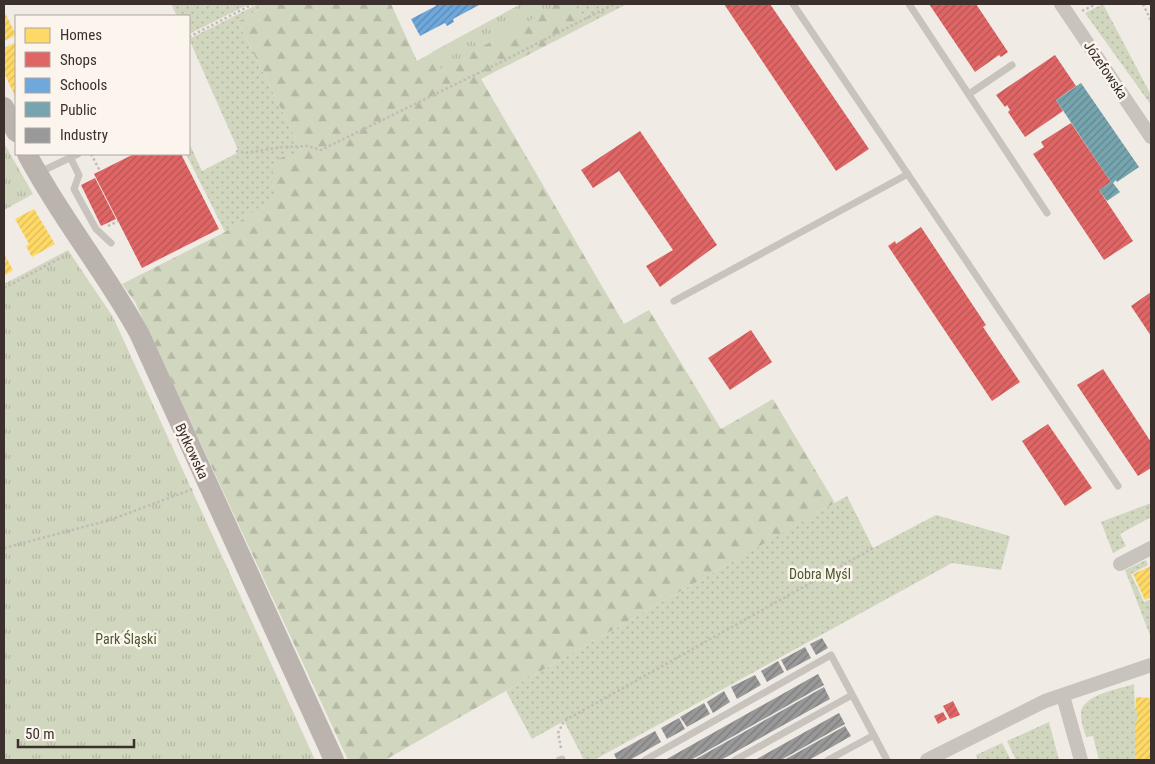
<svg xmlns="http://www.w3.org/2000/svg" width="1155" height="764" font-family="'Roboto Condensed',sans-serif">
<style>
.grass{fill:url(#grass-dots)}
.forest{fill:url(#forest-firs)}
.park{fill:url(#park-tufts)}
.homes{fill:url(#homes-hatch)}
.shops{fill:url(#shops-hatch)}
.schools{fill:url(#schools-hatch)}
.public{fill:url(#public-hatch)}
.industry{fill:url(#industry-hatch)}
.lines{fill:none;stroke-linecap:round;stroke-linejoin:round}
.path{stroke:#c2bbb6;stroke-width:2.5;stroke-dasharray:2.5 2.5;stroke-linecap:butt}
.lane{stroke:#c9c3be;stroke-width:7}
.street{stroke:#c9c3be;stroke-width:14}
.secondary{stroke:#bab3ae;stroke-width:20}
.labels{text-anchor:middle;dominant-baseline:central;stroke-width:5;stroke-linejoin:round;paint-order:stroke}
.street-label{font-size:14px;fill:#3b302b;stroke:#fbf5ee}
.park-label{font-size:14px;fill:#4a5a2e;stroke:#fbf5ee}
</style>
<defs>
<pattern id="grass-dots" width="8" height="8" patternUnits="userSpaceOnUse" patternTransform="scale(1.25)"><rect width="8" height="8" fill="#d1d6bf"/><path d="M2 2h.1M6 6h.1" fill="none" stroke="#b4b8a4" stroke-width="1.8" stroke-linecap="round"/></pattern>
<pattern id="forest-firs" width="22" height="20" patternUnits="userSpaceOnUse" patternTransform="scale(1.25)"><rect width="22" height="20" fill="#d1d6bf"/><path d="M5 1l3.5 6h-7zM16 11l3.5 6h-7z" fill="#b4b8a4"/></pattern>
<pattern id="park-tufts" width="24" height="20" patternUnits="userSpaceOnUse" patternTransform="scale(1.25)"><rect width="24" height="20" fill="#d1d6bf"/><path d="M3 7l-1-3M5 7V3M7 7l1-3M15 17l-1-3M17 17v-4M19 17l1-3" fill="none" stroke="#b4b8a4"/></pattern>
<pattern id="homes-hatch" width="6" height="6" patternUnits="userSpaceOnUse" patternTransform="scale(1.25)"><rect width="6" height="6" fill="#ffd966"/><path d="M-1 1l2-2M0 6l6-6M5 7l2-2" fill="none" stroke="#dbbb59"/></pattern>
<pattern id="shops-hatch" width="6" height="6" patternUnits="userSpaceOnUse" patternTransform="scale(1.25)"><rect width="6" height="6" fill="#e06666"/><path d="M-1 1l2-2M0 6l6-6M5 7l2-2" fill="none" stroke="#b75454"/></pattern>
<pattern id="schools-hatch" width="6" height="6" patternUnits="userSpaceOnUse" patternTransform="scale(1.25)"><rect width="6" height="6" fill="#6fa8dc"/><path d="M-1 1l2-2M0 6l6-6M5 7l2-2" fill="none" stroke="#5c89b3"/></pattern>
<pattern id="public-hatch" width="6" height="6" patternUnits="userSpaceOnUse" patternTransform="scale(1.25)"><rect width="6" height="6" fill="#76a5af"/><path d="M-1 1l2-2M0 6l6-6M5 7l2-2" fill="none" stroke="#62878f"/></pattern>
<pattern id="industry-hatch" width="6" height="6" patternUnits="userSpaceOnUse" patternTransform="scale(1.25)"><rect width="6" height="6" fill="#999"/><path d="M-1 1l2-2M0 6l6-6M5 7l2-2" fill="none" stroke="#7e7d7d"/></pattern>
</defs>
<rect width="100%" height="100%" fill="#f0ebe5"/>
<path class="grass" d="M171,4H249L189,34V16H177Z
M258,4H267L238,22L302,151L272,182L277,195L225,232L186,154H189V143L202,171L239,152L189,39Z
M573,4H627L590,23Z
M1103,4L1151,95V105L1085,13Z
M847,496L873,548L936,515L1010,536L1001,570L952,563L594,760H584L564,721L532,739L506,691Z
M1151,503V517L1120,534L1126,546L1113,553L1101,522Z
M1146,560L1148,565L1131,574L1144,602L1151,599V638L1125,570Z
M1134,684L1135,712H1137V722H1135V759L1099,760L1093,736L1086,737C1084,730 1081,722 1081,714C1080,695 1120,689 1134,684Z
M1049,722L1059,760H1016L1007,741Z
M1002,743L1011,760H978L976,755Z"/>
<path class="forest" d="M267,4H391L417,61L521,4H573L590,23L481,79L624,324L649,310L721,429L773,399L835,503L385,760H348L135,302L122,284L225,232L276,195L272,182L274,160L302,151L238,22Z"/>
<path class="park" d="M521,4H551L553,8L441,69L432,52Z
M4,143L33,194L4,210Z
M68,250L113,317L315,760H4V284Z"/>
<path class="homes" d="M4,11L16,35L4,41Z
M16,42V98L4,73V48Z
M34,209L55,244L32,257L26,246L29,244L15,219Z
M4,254L13,270L4,276Z
M1151,566V597L1145,600L1133,574Z
M1136,697L1151,698V760H1135V722H1137V712H1135Z"/>
<path class="shops" d="M724,4H770L869,149L836,171Z
M929,4H976L1008,52L1001,57L999,55L975,72Z
M1055,55L1076,86L1056,100L1063,111L1025,137L1008,112L1010,110L1007,105L1005,107L996,95Z
M1071,123L1111,182L1099,190L1133,241L1104,260L1033,154L1044,147L1041,142Z
M640,131L717,245L660,287L646,266L673,250L619,171L593,188L581,170Z
M134,154H181L219,229L142,268L94,174Z
M95,178L116,219L101,226L81,185Z
M921,227L986,325L983,327L1020,382L992,401L888,246L895,241L896,244Z
M1151,292V336L1131,306Z
M751,330L772,362L730,390L708,358Z
M1103,369L1151,442V468L1138,476L1077,385Z
M1048,424L1092,488L1065,506L1022,441Z
M953,701L960,715L950,719L943,706Z
M943,712L947,719L938,724L934,716Z"/>
<path class="schools" d="M435,4H481L453,19L454,22L447,26L445,23L420,36L411,19L436,6Z"/>
<path class="public" d="M1081,83L1139,167L1117,182L1116,180L1113,183L1120,192L1107,201L1099,190L1111,182L1056,100Z"/>
<path class="industry" d="M822,638L828,648L816,655L810,644Z
M805,647L811,658L787,671L781,660Z
M778,661L784,672L767,682L761,671Z
M818,674L824,685L691,760H665Z
M755,675L761,685L737,699L731,687Z
M824,687L830,699L721,760H694Z
M724,691L730,702L713,713L707,702Z
M704,703L710,714L687,727L680,717Z
M839,713L845,724L781,760H755Z
M679,718L685,729L667,739L661,728Z
M845,726L851,736L809,760H784Z
M655,731L661,742L630,760H617L614,754Z"/>
<g class="lines">
<path class="path" d="M1143,4L1151,21
M1082,11L1096,4
M189,37L253,4
M236,151L245,153L283,147L307,146L321,150L503,61L614,4
M91,154L100,171
M108,226L118,221
M4,288L68,254
M4,548L110,520L193,489
M561,748L558,733L564,721L873,548"/>
<path class="lane" d="M793,4L1118,486
M909,4L1047,213
M969,94L1012,65
M70,157L79,175L74,189L96,229L111,243
M40,172L78,154
M674,301L908,174
M559,760L562,759
M645,760L831,655L887,760
M735,760L852,695
M828,760L874,735"/>
<path class="street" d="M1061,4L1151,137
M1120,564L1151,548
M1063,696L1081,760
M927,760L1045,701L1151,665"/>
<path class="secondary" d="M4,107L16,132
M27,154C60,217 105,271 139,333L334,760"/>
</g>
<g class="labels">
<g class="street-label">
<text transform="translate(1106 70) rotate(56)">Józefowska</text>
<text transform="translate(192 451) rotate(65)">Bytkowska</text>
</g>
<g class="park-label">
<text x="820" y="574">Dobra Myśl</text>
<text x="126" y="639">Park Śląski</text>
</g>
</g>
<rect width="1155" height="764" fill="none" stroke="#3b302b" stroke-width="10"/>
<rect x="15" y="15" width="175" height="140" fill="#fbf5ee" stroke="#aea6a0"/>
<rect x="25" y="28" width="25" height="15" fill="#ffd966" stroke="#aea6a0"/>
<text x="60" y="40" font-size="15" fill="#3b302b">Homes</text>
<rect x="25" y="52" width="25" height="15" fill="#e06666" stroke="#aea6a0"/>
<text x="60" y="65" font-size="15" fill="#3b302b">Shops</text>
<rect x="25" y="78" width="25" height="15" fill="#6fa8dc" stroke="#aea6a0"/>
<text x="60" y="90" font-size="15" fill="#3b302b">Schools</text>
<rect x="25" y="102" width="25" height="15" fill="#76a5af" stroke="#aea6a0"/>
<text x="60" y="115" font-size="15" fill="#3b302b">Public</text>
<rect x="25" y="128" width="25" height="15" fill="#999999" stroke="#aea6a0"/>
<text x="60" y="140" font-size="15" fill="#3b302b">Industry</text>
<path d="M18 739v8h116v-8" fill="none" stroke="#3b302b" stroke-width="2.5"/>
<text x="25" y="739" font-size="15" fill="#3b302b" stroke="#fbf5ee" stroke-width="4" paint-order="stroke">50 m</text>
</svg>
